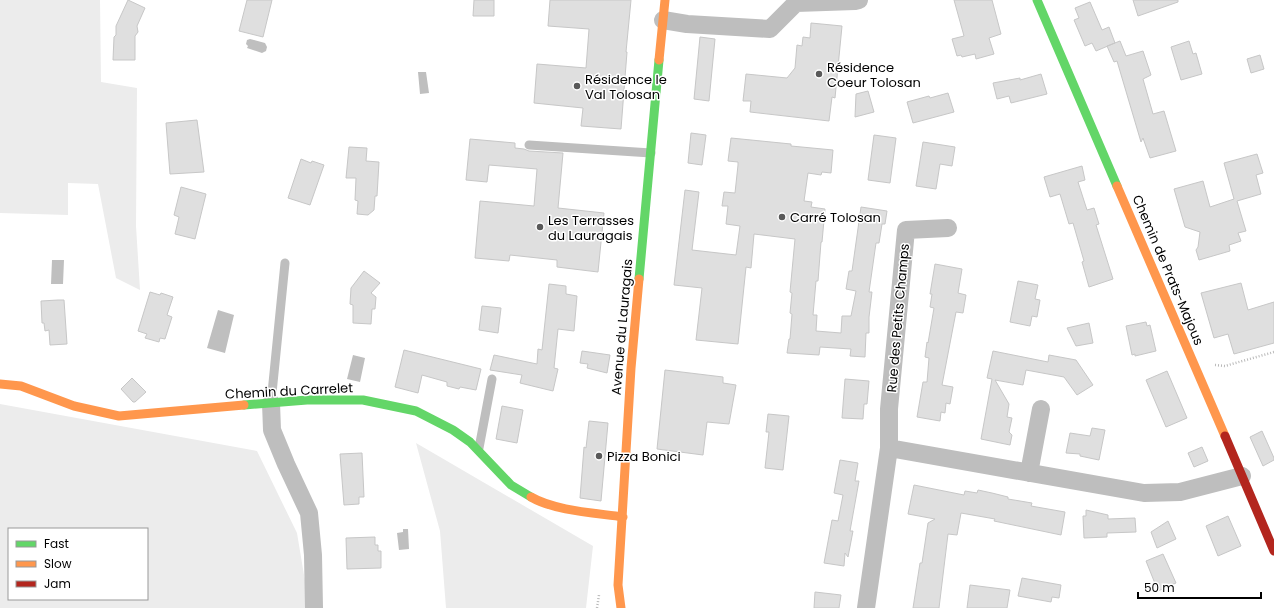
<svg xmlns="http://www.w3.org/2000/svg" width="1274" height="608" font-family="Poppins,sans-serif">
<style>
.green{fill:#ececec;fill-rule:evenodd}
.water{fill:#bfbfbf}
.building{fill:#dfdfdf;stroke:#c7c7c7}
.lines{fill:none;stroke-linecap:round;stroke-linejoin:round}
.path{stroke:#b9b9b9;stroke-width:2.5;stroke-dasharray:1 2;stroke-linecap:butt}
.lane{stroke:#bebebe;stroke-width:9}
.street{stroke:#bebebe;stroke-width:18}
.fast{stroke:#63d668;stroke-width:9}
.slow{stroke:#ff974d;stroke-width:9}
.jam{stroke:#b3261e;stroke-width:9}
.poi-dot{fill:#595959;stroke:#fff;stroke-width:1.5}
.labels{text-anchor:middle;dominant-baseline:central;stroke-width:3;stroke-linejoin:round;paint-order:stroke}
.poi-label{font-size:13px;fill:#000;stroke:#fff;text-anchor:start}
.street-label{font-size:13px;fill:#000;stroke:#fff}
</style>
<rect width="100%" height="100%" fill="#fff"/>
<path class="green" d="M0,0H100L101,82L137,88L136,226L140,290L116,278L98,184L68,183V215L0,213Z
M0,404L257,451L297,533L308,599L305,608H0ZM9,529H147V599H9Z
M416,443L593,546L586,608H446L440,531Z"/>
<path class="water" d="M250,39L265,43L267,47L266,51L262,53L247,48L248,46L246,44L247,40Z
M418,72H426L429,93L420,94Z
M52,260H64L63,284H51Z
M218,310L234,315L225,353L207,348Z
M353,355L365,358L360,382L347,379Z
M403,529H408L409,549L399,550L397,533L403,532Z"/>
<path class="building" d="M128,0L145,8L137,26L138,32L135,36V60H113L114,37L116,35V26Z
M247,0H272L263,37L239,31Z
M474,0H494V16H473Z
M550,0H631L626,52H627L621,129L581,126L583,108L534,103L537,64L586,68L589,29L548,26Z
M954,0H992L1001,34L989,38L994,54L976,59L975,54L962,57L961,55L957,56L952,39L964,36Z
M1133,0H1178V2L1138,16Z
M1090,2L1102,30L1109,27L1115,43L1096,51L1092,43L1085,46L1074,20L1079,18L1075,8Z
M811,23L842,26L835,98L832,97L829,121L750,112L751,101H743L746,74L787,78L795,68L797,45L802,46L803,37L810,38Z
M700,37L715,39L709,101L694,99Z
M1120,41L1126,56L1143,51L1151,75L1143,79L1153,114L1164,111L1176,151L1150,158L1143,138L1141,142L1117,61L1114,62L1107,46Z
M1189,41L1193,54L1196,53L1202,74L1181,80L1171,47Z
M1260,55L1264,69L1251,73L1247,59Z
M1041,74L1047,94L1011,103L1009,96L997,99L993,83L1020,78V80Z
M868,91L874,112L855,117L856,94Z
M948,93L954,112L913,123L907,102L929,96L930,98Z
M197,120L204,172L170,174L166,123Z
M691,133L706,135L702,165L688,163Z
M874,135L896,138L890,183L868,180Z
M731,138L791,144V146L833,150L831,173L822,172L821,175L808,173L804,201L812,202L811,207L825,209L822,242H821L818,281H816L813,315H817L816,331L841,333L842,316H851L856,291L846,289L849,271H852L861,207L887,211L885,224H882L879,243H876L869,292H872L869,317V333H866L865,357L850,356L851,349L820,347L819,355L787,353L789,339H790L792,314L790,313L792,293L790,292L795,239L754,234L751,268L746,267L738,344L696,340L702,288L674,285L685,190L699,192L692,250L736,255L740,226L726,224L728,206H722L724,192L735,193L738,165V162L728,161Z
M470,139L515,143V148L524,149L529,151L563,153L558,208L604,213L598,272L557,267V260L510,255L509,261L475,258L480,201L534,206L537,169L489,165L487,182L466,180Z
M923,142L955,147L952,166L940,164L936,189L916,186Z
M349,147L367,148L366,161L379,162L377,196H375L374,210L368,215L357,214L358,201L355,200L356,178H346Z
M1257,154L1263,173L1256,175L1261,194L1237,201L1246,231L1238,233L1241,241L1229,245L1230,251L1199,260L1196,250L1198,247L1200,232L1185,227L1174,189L1203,181L1210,207L1234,199L1224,163Z
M301,159L311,163L312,161L324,165L310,205L288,198Z
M1082,166L1085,180L1078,182L1087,210L1094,208L1099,224L1096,225L1113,279L1089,287L1082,262L1084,261L1073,223L1069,224L1060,194L1050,197L1044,177Z
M181,187L206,194L195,239L175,234L179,217L174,215Z
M935,264L962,269L958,293L966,295L963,313L956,312L942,385L953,387L950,404L946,403L945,413L941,412L940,421L917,417L923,382H927L929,358L925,357L927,342L928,343L934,308L930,307L932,294H930Z
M364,271L380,283L371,293L376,297L375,309H372L371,324L353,323V305L350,304L351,288Z
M1018,281L1038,285L1035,299L1040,300L1037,317L1032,316L1030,326L1010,322Z
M1241,283L1248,310L1274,302V343L1234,354L1228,334L1214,338L1201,293Z
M549,284L566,286V294L577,296L574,331L558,329L554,368L558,369L553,391L520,383L522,375L490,370L494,355L537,364L538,349L542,350Z
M150,292L160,295L161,293L173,297L167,315L172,317L165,339L160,338L159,342L145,338L147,334L138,331Z
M58,300H64L67,344L50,345L49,330L45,331L44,323H42L41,301Z
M482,306L501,308L498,333L479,330Z
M1146,322L1147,326L1150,325L1156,351L1135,356V354L1132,355L1126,326Z
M1089,323L1093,343L1076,346L1067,328Z
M404,350L481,369L476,390L460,387L459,389L447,386V382L422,375L418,393L395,387Z
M582,351L610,355L607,373L587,368L588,364L580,363Z
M993,351L1048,362L1049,355L1076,360L1093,385L1077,395L1064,377L1026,370L1023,385L995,380L1009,404L1007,417L1012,418L1009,432L1012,435L1010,445L981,439L992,379L987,378Z
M665,370L723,377V383L736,385L729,424L707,422L703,455L657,449Z
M1167,371L1187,418L1166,427L1146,380Z
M132,378L146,392L135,402H133L121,389Z
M845,379L869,381L867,404H864L863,419L842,418Z
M502,406L523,410L517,443L496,439Z
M768,414L789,416L783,470L765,468L769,432H766Z
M589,421L608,423L601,501L580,498L584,447L586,448Z
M1092,428L1105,430L1099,460L1080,456V454L1066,453L1070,433L1090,436Z
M1262,431L1274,458V460L1263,466L1250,437Z
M1202,447L1208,461L1194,467L1188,453Z
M362,453L364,497H359V504L344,505L340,454Z
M840,460L858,463L855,481H859L850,531H853L848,557L845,553L844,566L824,563L832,520L838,521L843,495L834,493Z
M914,485L964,495L965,491L977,493L978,490L992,493L1008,497V499L1032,503L1031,506L1065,512L1061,535L994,521L995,519L961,513L957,535L948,534L939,608H913L920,563H922L928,523L935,519L908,514Z
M1086,510L1108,515V519L1135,518L1136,532L1107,533V537L1084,538L1083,516H1086Z
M1228,516L1241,546L1218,556L1206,526Z
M1168,521L1176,539L1157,548L1151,532Z
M375,537V545H378V551H381V568L347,569L346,538Z
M1163,554L1176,583L1158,591L1146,561Z
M1022,578L1061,585L1059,598L1052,597L1051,602L1018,596Z
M970,585L1010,590L1007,608H967Z
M815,592L841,595L839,608H814Z"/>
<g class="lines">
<path class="path" d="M1215,365L1225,366L1274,352
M597,608L599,595"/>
<path class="lane" d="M529,145L651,153
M271,403L285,263
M479,448L492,379"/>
<path class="street" d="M663,20L687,24L770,29L796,3L855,1L859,0
M271,403L272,430L286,464L309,513L313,555L314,608
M889,448L1144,493L1180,492L1242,476
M1029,473L1041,409
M866,608L889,448V409L906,230L948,228"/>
<path class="fast" d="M1037,0L1117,186
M639,279L659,60
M244,405L307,400H363L416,411L453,430L470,442L511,485L531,497"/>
<path class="slow" d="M659,60L665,0
M1117,186L1225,436
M0,384L21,386L74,406L119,416L244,405
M531,497C555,511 596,513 623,517
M621,608L618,585L631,368L639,279"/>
<path class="jam" d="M1225,436L1274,551"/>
</g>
<g class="poi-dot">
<circle cx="819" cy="74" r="4"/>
<circle cx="577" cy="86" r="4"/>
<circle cx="782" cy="217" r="4"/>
<circle cx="540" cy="227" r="4"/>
<circle cx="599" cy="456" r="4"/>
</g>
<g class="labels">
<g class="poi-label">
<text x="827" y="67">Résidence<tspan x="827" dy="15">Coeur Tolosan</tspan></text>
<text x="585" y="79">Résidence le<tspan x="585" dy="15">Val Tolosan</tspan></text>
<text x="790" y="217">Carré Tolosan</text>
<text x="548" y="220">Les Terrasses<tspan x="548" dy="15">du Lauragais</tspan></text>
<text x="607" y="456">Pizza Bonici</text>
</g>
<g class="street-label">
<text transform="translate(1168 270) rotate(67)">Chemin de Prats-Majous</text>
<text transform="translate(898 318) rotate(-85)">Rue des Petits Champs</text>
<text transform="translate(622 327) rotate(-85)">Avenue du Lauragais</text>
<text transform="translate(289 391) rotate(-3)">Chemin du Carrelet</text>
</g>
</g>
<rect x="8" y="528" width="140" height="72" fill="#ffffff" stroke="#999999"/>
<rect x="16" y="541" width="20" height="6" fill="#63d668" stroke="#999999"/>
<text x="44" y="548" font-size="12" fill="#000000">Fast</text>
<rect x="16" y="561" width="20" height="6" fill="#ff974d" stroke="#999999"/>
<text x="44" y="568" font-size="12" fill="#000000">Slow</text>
<rect x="16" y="581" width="20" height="6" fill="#b3261e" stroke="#999999"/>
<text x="44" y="588" font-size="12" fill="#000000">Jam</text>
<path d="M1138 592v6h123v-6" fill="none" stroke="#000000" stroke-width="2"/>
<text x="1144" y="592" font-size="12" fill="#000000" stroke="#ffffff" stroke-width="3" paint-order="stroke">50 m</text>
</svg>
